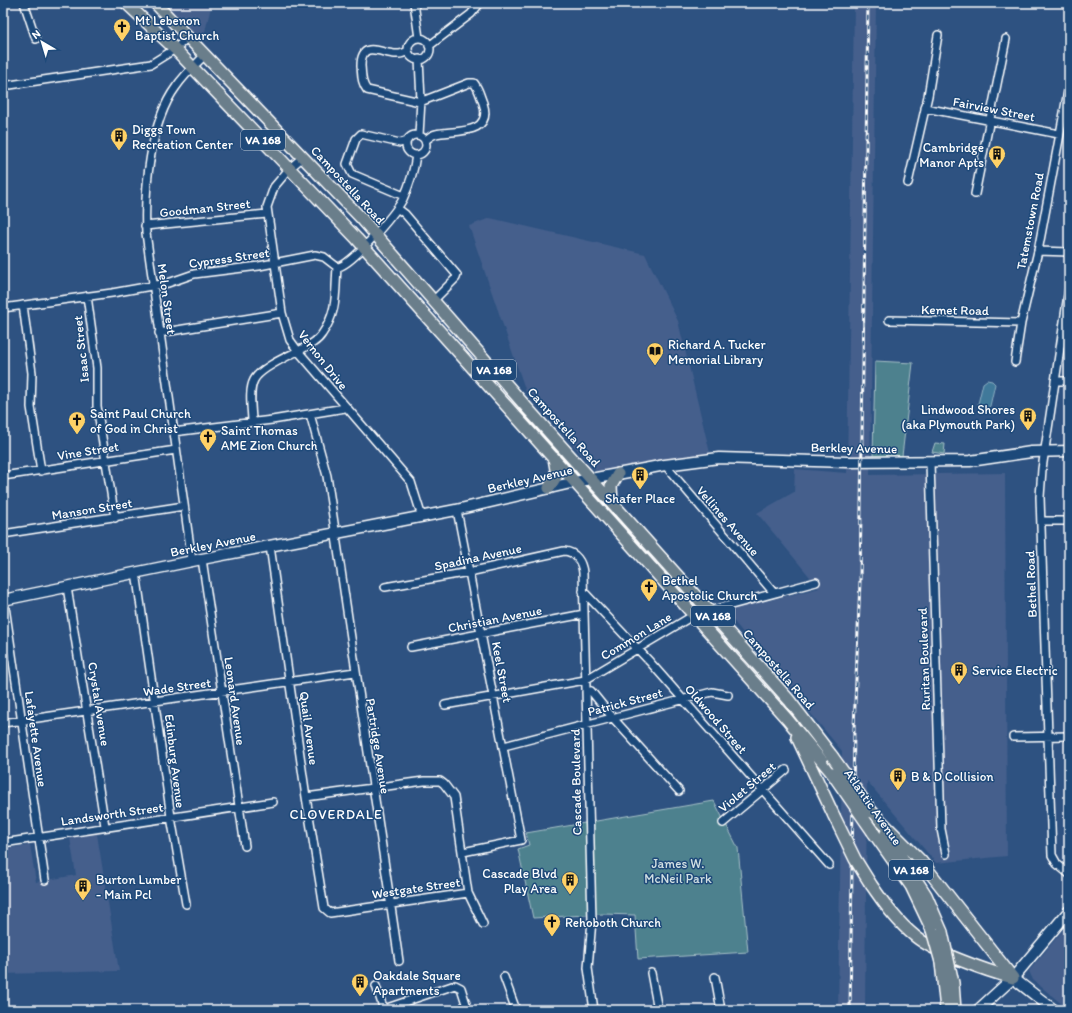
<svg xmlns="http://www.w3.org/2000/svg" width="1072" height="1013" font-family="Itim,sans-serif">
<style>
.built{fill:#445f8c}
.green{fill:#4d818e;stroke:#a6c0c6}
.water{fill:#41799a;stroke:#8dafc2}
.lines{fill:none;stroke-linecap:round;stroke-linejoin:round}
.street-casing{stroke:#fff;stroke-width:10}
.secondary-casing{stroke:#fff;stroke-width:13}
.primary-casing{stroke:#fff;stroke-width:14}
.street{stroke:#1f4a7a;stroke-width:7}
.secondary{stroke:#1f4a7a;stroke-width:10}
.primary{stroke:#6b7e8b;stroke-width:11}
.rail-casing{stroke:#fff;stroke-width:3}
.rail{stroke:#1f4a7a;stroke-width:1.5;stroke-dasharray:4.5;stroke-linecap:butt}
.primary-bridge-casing{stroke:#fff;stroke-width:14;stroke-linecap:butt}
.primary-bridge{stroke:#6b7e8b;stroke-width:11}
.labels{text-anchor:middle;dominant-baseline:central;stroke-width:3;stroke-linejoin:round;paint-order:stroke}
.shield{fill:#1f4a7a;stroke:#bcc9d7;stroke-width:1}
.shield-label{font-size:12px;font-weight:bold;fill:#fff}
.poi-label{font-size:13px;fill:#fff;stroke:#1f4a7a;text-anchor:start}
.street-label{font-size:13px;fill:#fff;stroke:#1f4a7a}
.park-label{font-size:13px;fill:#d2e0e3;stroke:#1f4a7a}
.neighbourhood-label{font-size:14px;letter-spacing:1px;fill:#fff;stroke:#1f4a7a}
</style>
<rect width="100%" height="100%" fill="#2e5281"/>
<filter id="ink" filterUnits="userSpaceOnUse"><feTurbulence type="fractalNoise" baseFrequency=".025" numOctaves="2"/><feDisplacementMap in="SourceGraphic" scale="8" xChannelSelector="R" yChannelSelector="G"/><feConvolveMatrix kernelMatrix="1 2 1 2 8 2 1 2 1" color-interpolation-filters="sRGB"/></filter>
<g filter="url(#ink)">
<path class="built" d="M161,3H212L202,44Z
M854,3H876L870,475L1005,473L1007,856L936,863L867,781L865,1010H838L842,751L725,611L819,588L757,513L794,492L795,469L847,473Z
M490,218L645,254L678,321L710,453L596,471L526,392L469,226Z
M97,834L119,971L3,974V849L30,845L36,882L76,875L70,838Z
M1069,923V1010L1033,980L1029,971Z"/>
<path class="green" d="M875,361L913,363L902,456L873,457Z
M935,443L945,444L944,454L932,452Z
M714,801L738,848L748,952L638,959L635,915L603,914L533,918L518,849L529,845L526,833Z"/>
<path class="water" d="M987,380L992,381L995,384L990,406L987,408H982L978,404L983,383Z"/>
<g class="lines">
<g class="street-casing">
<path id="street" d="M24,3L36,39
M414,3L419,38
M408 49a11 11 0 1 1 22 0a11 11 0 1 1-22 0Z
M429,46L471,14L480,3
M408,51C406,52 402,54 399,54C384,56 361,37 361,66C362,75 361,82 367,90L420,102L469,83H474C479,89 480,96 483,103C494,136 453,130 436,134C431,135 428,138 425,141
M3,86L151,64L175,49L188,37
M925,108L1059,134
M406 145a10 10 0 1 1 20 0a10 10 0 1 1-20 0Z
M419,135L421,100L419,59
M303,157L290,168L274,187L267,207L282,313L290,340L298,351L411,482L422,517
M908,183L928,96L938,35
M975,194L1006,39
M404,196L352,174L347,164L356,139L361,134L400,143L406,141
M397,208L405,214L457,275L456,278L434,300
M145,226L267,214
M1038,251L1069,252
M337,267C350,268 396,212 403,199C410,184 414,171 416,155
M1069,288L1042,469L1040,497L1052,855L1057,864L1069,874
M87,296L97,368V406L115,518
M23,305L32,373L31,407L41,471
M3,308L112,293L168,283L194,274L259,266L315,255L324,257L337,267
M889,320L1021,323
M159,333L282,313
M1015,362L1021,323L1038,251L1069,86
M1055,381H1069
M310,414L327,476L399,961
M252,422C252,410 248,391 254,380C260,368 288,356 300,350C308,346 317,342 322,334C338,311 335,293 337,267
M173,432L272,420L345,408
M930,462L941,829L946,854
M665,465L774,593
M3,476L176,450
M457,510L521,840L463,852
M1041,521H1069
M3,534L184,506
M270,546L306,797L324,908L330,913L468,893
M202,559L245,846
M192,561L146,233C144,190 150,122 176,87C184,75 195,65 205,55
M136,572L171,817L186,904
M67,587L105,826
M385,587L469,572L564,551C576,552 582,562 583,573L592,920L588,968L594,1010
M583,591L650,662L829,865
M4,600L45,880
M411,647L584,614
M591,691L612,717L679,791
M445,705L585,680L694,615L816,582
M3,723L355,672
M1013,737L1069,736
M504,746L712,692L728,695
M306,797L424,781H440L444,784L454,797L468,893L483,924
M723,823L786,770
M3,843L273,802
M651,973L658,1010
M504,977L516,1010
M715,977L721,1010
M376,986L384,1010
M384,1009L455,985L461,988L468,1010"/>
</g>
<g class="secondary-casing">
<path id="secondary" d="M3,600L202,559L456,510L575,482L665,465L719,458L847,462L970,461L1031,452L1069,451
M1013,978L1054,1010
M978,1010L1013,978L1069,911"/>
</g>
<g class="primary-casing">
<path id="primary" d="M126,3L175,49L357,239L787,719L832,773
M155,3L361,218L528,409L789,700L832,756
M549,488L557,475L554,458
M612,502L611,486L618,474
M797,737L834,816
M872,812L921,861L1013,978
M873,832L911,886L932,930
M886,833L926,895L942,932
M870,883C883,902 897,922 916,937C936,953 987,971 1013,978"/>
</g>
<use href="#street" class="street"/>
<use href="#secondary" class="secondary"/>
<use href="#primary" class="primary"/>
<g class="rail-casing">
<path id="rail" d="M850,1010L854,728L860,581L868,3"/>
</g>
<use href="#rail" class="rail"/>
<g class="primary-bridge-casing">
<path id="primary-bridge" d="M832,756L872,812
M832,773L873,832
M834,816L855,859L870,883
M932,930L941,962L946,1010
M942,932L953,983L955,1010"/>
</g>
<use href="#primary-bridge" class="primary-bridge"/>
</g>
</g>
<defs>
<g id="church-pin" transform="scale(0.9)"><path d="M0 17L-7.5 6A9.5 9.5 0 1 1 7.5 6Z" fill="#ffd166" stroke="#1f4a7a"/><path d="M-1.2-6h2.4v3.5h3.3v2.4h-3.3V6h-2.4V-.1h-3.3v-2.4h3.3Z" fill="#111"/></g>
<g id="building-pin" transform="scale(0.9)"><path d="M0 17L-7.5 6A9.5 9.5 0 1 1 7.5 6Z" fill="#ffd166" stroke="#1f4a7a"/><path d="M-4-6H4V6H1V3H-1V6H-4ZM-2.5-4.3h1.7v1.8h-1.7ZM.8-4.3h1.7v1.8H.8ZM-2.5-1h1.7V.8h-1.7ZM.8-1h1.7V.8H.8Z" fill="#111"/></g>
<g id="library-pin" transform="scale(0.9)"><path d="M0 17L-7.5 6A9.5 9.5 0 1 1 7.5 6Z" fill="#ffd166" stroke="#1f4a7a"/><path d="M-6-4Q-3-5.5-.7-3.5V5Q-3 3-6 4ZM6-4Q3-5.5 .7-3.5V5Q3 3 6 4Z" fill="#111"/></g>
</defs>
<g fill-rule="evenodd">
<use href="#church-pin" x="122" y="27"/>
<use href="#building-pin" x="119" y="136"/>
<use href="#building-pin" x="997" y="154"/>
<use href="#library-pin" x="655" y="351"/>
<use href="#building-pin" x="1028" y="416"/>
<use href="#church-pin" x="77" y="420"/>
<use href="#church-pin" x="208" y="437"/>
<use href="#building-pin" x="640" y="475"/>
<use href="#church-pin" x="649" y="587"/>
<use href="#building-pin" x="959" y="670"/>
<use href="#building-pin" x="898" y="776"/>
<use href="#building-pin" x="570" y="880"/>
<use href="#building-pin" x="83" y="886"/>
<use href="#church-pin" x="552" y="922"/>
<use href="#building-pin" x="360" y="982"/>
</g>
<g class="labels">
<g class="shield">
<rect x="241" y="130" width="44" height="20" rx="3"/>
<rect x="472" y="360" width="44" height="20" rx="3"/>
<rect x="691" y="606" width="44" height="20" rx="3"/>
<rect x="889" y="860" width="44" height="20" rx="3"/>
</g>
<g class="shield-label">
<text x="263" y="140">VA 168</text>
<text x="494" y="370">VA 168</text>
<text x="713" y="616">VA 168</text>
<text x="911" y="870">VA 168</text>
</g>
<g class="poi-label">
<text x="135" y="20">Mt Lebenon<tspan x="135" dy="15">Baptist Church</tspan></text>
<text x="132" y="129">Diggs Town<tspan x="132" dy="15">Recreation Center</tspan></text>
<text x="984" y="147" text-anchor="end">Cambridge<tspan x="984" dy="15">Manor Apts</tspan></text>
<text x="668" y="344">Richard A. Tucker<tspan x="668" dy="15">Memorial Library</tspan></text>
<text x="1015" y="409" text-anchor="end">Lindwood Shores<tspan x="1015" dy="15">(aka Plymouth Park)</tspan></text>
<text x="90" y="413">Saint Paul Church<tspan x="90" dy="15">of God in Christ</tspan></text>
<text x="221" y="430">Saint Thomas<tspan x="221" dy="15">AME Zion Church</tspan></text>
<text x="640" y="498" text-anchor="middle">Shafer Place</text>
<text x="662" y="580">Bethel<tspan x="662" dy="15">Apostolic Church</tspan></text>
<text x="972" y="670">Service Electric</text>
<text x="911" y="776">B &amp; D Collision</text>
<text x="557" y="873" text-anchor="end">Cascade Blvd<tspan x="557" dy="15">Play Area</tspan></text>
<text x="96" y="879">Burton Lumber<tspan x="96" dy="15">- Main Pcl</tspan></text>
<text x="565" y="922">Rehoboth Church</text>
<text x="373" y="975">Oakdale Square<tspan x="373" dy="15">Apartments</tspan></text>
</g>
<g class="street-label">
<text transform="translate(994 109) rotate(11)">Fairview Street</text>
<text transform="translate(348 185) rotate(47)">Campostella Road</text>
<text transform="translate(205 208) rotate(-6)">Goodman Street</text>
<text transform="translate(1030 221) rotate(-79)">Tatemstown Road</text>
<text transform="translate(229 258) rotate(-8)">Cypress Street</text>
<text transform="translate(167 299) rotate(82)">Melon Street</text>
<text transform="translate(955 310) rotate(1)">Kemet Road</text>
<text transform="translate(81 349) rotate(-96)">Isaac Street</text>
<text transform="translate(323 360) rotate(52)">Vernon Drive</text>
<text transform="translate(564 427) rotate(48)">Campostella Road</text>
<text transform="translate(854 448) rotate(1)">Berkley Avenue</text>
<text transform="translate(88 451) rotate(-9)">Vine Street</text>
<text transform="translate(530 479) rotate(-13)">Berkley Avenue</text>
<text transform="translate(92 509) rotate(-9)">Manson Street</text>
<text transform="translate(728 521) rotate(49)">Vellines Avenue</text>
<text transform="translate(213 544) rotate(-11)">Berkley Avenue</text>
<text transform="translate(478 557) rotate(-12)">Spadina Avenue</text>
<text transform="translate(1031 584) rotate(-92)">Bethel Road</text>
<text transform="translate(495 619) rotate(-11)">Christian Avenue</text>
<text transform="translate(636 636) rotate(-31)">Common Lane</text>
<text transform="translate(924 659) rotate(-92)">Ruritan Boulevard</text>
<text transform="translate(779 669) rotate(49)">Campostella Road</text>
<text transform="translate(502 672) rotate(79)">Keel Street</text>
<text transform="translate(177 687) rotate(-8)">Wade Street</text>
<text transform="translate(235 701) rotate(82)">Leonard Avenue</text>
<text transform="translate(625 702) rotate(-15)">Patrick Street</text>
<text transform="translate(99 704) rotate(81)">Crystal Avenue</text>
<text transform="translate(716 719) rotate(49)">Oldwood Street</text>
<text transform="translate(309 728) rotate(82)">Quail Avenue</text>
<text transform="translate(36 739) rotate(82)">Lafayette Avenue</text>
<text transform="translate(378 746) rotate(81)">Partridge Avenue</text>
<text transform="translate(175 761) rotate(83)">Edinburg Avenue</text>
<text transform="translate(576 782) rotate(-91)">Cascade Boulevard</text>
<text transform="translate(747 787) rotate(-40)">Violet Street</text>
<text transform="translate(873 807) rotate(55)">Atlantic Avenue</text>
<text transform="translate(112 814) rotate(-8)">Landsworth Street</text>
<text transform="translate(416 888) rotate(-8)">Westgate Street</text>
</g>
<g class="park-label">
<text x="678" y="863">James W.<tspan x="678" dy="15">McNeil Park</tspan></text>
</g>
<g class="neighbourhood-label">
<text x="336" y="814">CLOVERDALE</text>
</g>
</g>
<rect width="1072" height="1013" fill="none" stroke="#1f4a7a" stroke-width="16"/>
<rect x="8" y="8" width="1056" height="997" fill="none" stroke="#fff" stroke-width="1.5" filter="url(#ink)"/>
<g transform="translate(42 42) rotate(322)" stroke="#1f4a7a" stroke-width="3" paint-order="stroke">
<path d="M0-3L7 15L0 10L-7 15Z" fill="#ffffff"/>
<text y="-6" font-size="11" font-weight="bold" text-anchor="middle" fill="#ffffff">N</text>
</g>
</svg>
